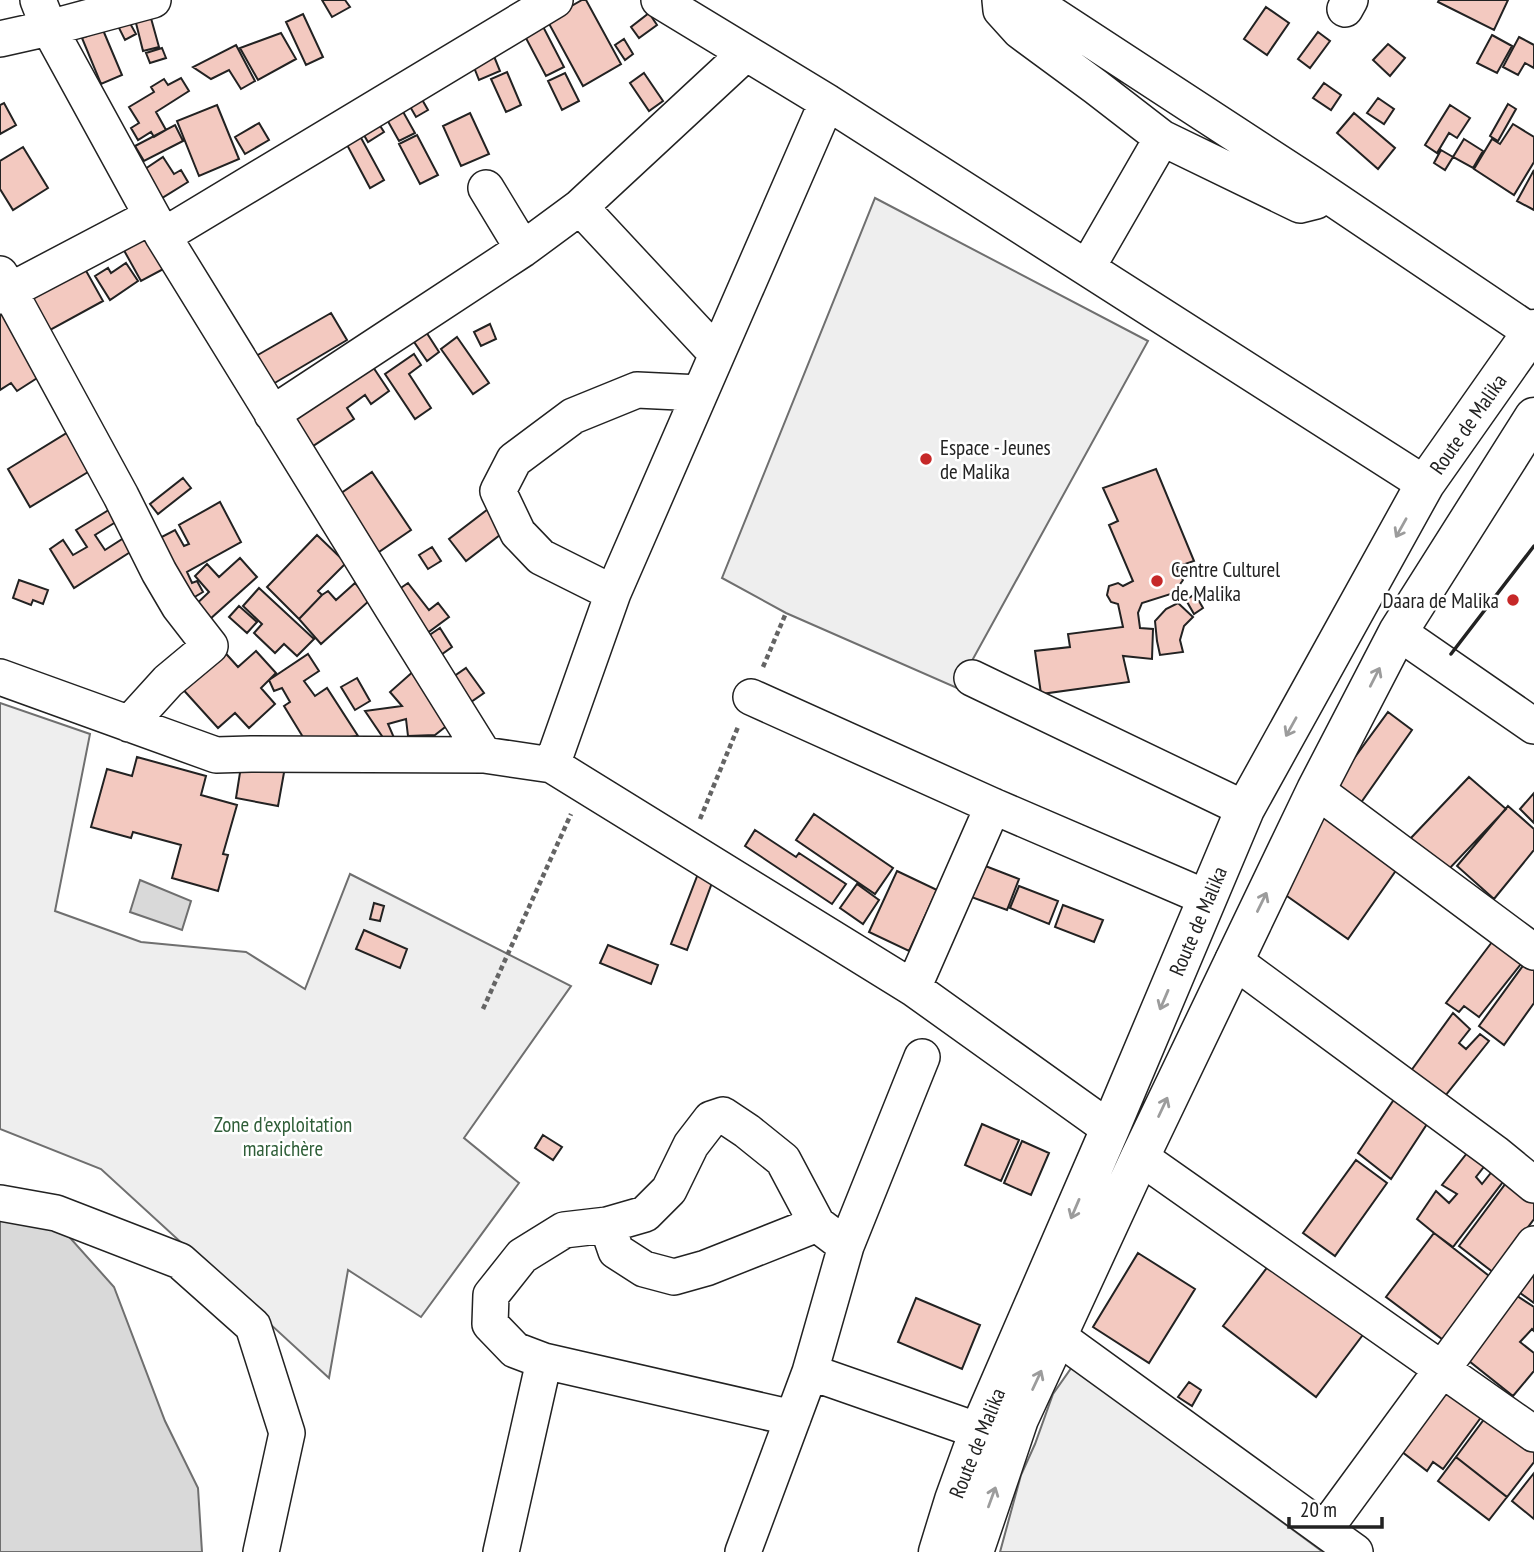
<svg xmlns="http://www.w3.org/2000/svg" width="1534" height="1552" font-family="'PT Sans Narrow',sans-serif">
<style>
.green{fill:#eee;stroke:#6f6f6f;stroke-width:2}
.water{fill:#d9d9d9;stroke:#6f6f6f;stroke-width:2}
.building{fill:#f3c9c0;stroke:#222;stroke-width:2}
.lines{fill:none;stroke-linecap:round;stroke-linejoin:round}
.minor-casing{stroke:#222;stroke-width:38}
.major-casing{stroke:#222;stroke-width:41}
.path{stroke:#646464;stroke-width:4.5;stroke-dasharray:5 3.5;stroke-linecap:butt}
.minor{stroke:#fff;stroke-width:35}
.major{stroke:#fff;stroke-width:38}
.wall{stroke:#222;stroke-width:3.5}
.oneway{stroke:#9c9c9c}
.poi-dot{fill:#c62828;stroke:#fff;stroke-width:2.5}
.labels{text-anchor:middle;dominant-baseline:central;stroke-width:5;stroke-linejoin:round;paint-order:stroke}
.street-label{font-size:21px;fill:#222;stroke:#fff}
.poi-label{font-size:21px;fill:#222;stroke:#fff;text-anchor:start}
.park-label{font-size:21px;fill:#2f5e38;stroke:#fff}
</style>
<rect width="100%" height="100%" fill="#fff"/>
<path class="green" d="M875,198L1148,341L957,688L786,613L722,578Z
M0,703L90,734L55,911L141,942L246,952L305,989L350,874L571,986L464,1138L519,1183L421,1317L348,1270L329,1378L101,1169L0,1129Z
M1072,1367L1323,1552H1000L1021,1475L1035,1444L1053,1394Z"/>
<path class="water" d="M140,880L191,901L182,930L130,912Z
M0,1203L64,1231L114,1287L165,1421L198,1488L202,1552H0Z"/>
<path class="building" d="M322,0H345L350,7L332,17Z
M582,0H586L621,64L583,86L547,20Z
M1439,0H1508L1494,30L1438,2Z
M1266,7L1289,23L1267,55L1244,39Z
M149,11L159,47L143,51L134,15Z
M649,13L657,25L639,38L631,27Z
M303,14L323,57L306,65L286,22Z
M537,15L564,67L546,76L519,25Z
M126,16L136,34L125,40L116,22Z
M103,30L122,75L101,84L82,38Z
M1318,32L1330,41L1310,68L1298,59Z
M281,33L296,59L258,80L240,48Z
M1492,35L1512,46L1497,73L1477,63Z
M1519,37L1534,45V68L1525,63L1518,75L1503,67Z
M624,39L633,54L625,60L615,45Z
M489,44L500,71L479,80L468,52Z
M1388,44L1405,58L1390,76L1373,60Z
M236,45L255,81L241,89L229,70L211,79L193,67Z
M162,48L166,58L150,63L146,53Z
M507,72L521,105L506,112L491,79Z
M565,73L579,101L562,110L548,81Z
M644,73L663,101L649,111L630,83Z
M181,78L189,91L156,112L166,130L154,137L151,132L138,140L131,128L139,123L129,107L154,92L151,87L164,79L168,85Z
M1324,83L1341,95L1331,110L1313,98Z
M416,89L428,110L416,117L404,96Z
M1378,98L1394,109L1384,124L1367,113Z
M397,101L415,133L399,141L381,109Z
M4,103L16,125L0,134V105Z
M1508,104L1516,109L1498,141L1490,136Z
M217,105L239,159L199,176L177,121Z
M1450,105L1470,118L1457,138L1449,133L1437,153L1425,145Z
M470,113L489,154L461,166L443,126Z
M1354,113L1395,148L1378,169L1337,133Z
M377,121L384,132L368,142L361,130Z
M259,123L269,140L245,154L235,137Z
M1513,124L1534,137V162L1514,195L1474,169L1492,139L1500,144Z
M175,125L183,141L144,161L135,146Z
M417,135L438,175L420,184L399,144Z
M360,136L384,180L370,188L346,143Z
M1464,139L1483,151L1473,168L1453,157Z
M23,147L48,188L13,210L0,189V161Z
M1441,150L1453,157L1445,170L1434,163Z
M163,157L174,174L181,170L188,182L162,198L145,169Z
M1534,170V210L1517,201Z
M147,227L169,266L141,281L121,245Z
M80,260L103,301L41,335L18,294Z
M126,263L138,281L110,300L95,276L108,268L111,273Z
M6,312L45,373L17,391L11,383L0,390V316Z
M331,313L347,340L273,384L256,356Z
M421,324L439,352L427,361L408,333Z
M490,324L496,339L481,346L474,332Z
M457,337L489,383L473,394L441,349Z
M414,354L421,365L409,374L431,408L415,419L385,374Z
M365,355L389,391L371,404L365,395L347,408L354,419L310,448L285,410Z
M70,431L93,469L30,507L8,469Z
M1156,469L1194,561L1176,567L1183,580L1174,593L1142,603L1138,613L1140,628L1153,629L1152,659L1123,656L1129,682L1041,694L1035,651L1070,647L1068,634L1123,627L1118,604L1111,602L1107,595L1109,586L1118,583L1123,586L1133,581L1109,525L1118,521L1103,488Z
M372,472L411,530L373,556L334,498Z
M183,478L191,488L158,514L150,504Z
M220,502L241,542L187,572L192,583L197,581L203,592L186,602L154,541L175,530L184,546L189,544L179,525Z
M492,506L509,528L466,561L449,539Z
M112,508L119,520L95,535L105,550L127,536L135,549L74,588L50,549L63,540L73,555L87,547L76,530Z
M317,535L346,563L318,591L322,595L299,619L267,587Z
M432,547L441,561L428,569L419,555Z
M240,558L257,577L200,628L187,613L209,592L195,576L207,564L219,577Z
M19,580L48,590L43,604L33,600L31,605L13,598Z
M355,583L370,600L321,644L299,619L322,595L328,591L336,600Z
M408,583L429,610L438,603L449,617L426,634L395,592Z
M259,588L314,639L297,656L284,644L275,653L254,633L262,624L243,606Z
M1195,594L1203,608L1194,614L1186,600Z
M1178,603L1193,617L1184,626L1180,640L1183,652L1160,655L1157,641L1155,621L1166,609Z
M239,606L257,622L247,633L229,617Z
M440,628L452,647L438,657L425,638Z
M220,647L238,667L256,651L276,673L261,688L275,704L249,728L235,713L218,728L179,685Z
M308,654L319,671L304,681L315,696L327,688L358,736L306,742L284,706L290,702L282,688L274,691L269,680Z
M466,668L484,693L468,704L450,679Z
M416,669L449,724L435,735L408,736L406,719L388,724L395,740L384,739L365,711L402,706L390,692Z
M357,678L370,701L355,710L341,687Z
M1388,712L1412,730L1360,804L1336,783Z
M137,757L206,776L201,795L237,805L223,854L228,855L218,891L172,878L181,845L133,832L131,838L91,827L107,769L132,776Z
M242,760L285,767L278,806L236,798Z
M1469,777L1506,809L1449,869L1410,839Z
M1534,793V823L1520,809Z
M1508,806L1534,829V850L1494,899L1457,866Z
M814,814L893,868L875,894L796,840Z
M1320,815L1397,869L1348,939L1277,889Z
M755,830L796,857L799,853L846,884L832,904L745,846Z
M975,862L1019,879L1007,910L963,894Z
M701,866L716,872L687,950L671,944Z
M897,871L937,890L909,951L869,932Z
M857,884L879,900L863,924L840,908Z
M1019,886L1058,901L1049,924L1010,908Z
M374,903L384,906L380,921L370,919Z
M1063,905L1103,920L1094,942L1055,927Z
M364,930L407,949L400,968L356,949Z
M1498,934L1528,955L1479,1017L1464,1006L1459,1012L1446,1003Z
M608,945L658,965L651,984L600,963Z
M1530,956L1534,959V1003L1504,1045L1479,1026Z
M1453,1013L1470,1029L1459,1043L1466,1049L1480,1034L1489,1041L1437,1106L1405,1079Z
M1395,1098L1429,1121L1391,1179L1358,1153Z
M982,1124L1019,1140L1001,1181L965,1165Z
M543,1135L562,1147L553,1160L535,1148Z
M1022,1141L1049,1153L1031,1195L1004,1183Z
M1471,1148L1490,1159L1476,1177L1482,1184L1498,1164L1509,1174L1453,1247L1434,1233L1417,1219L1436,1191L1449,1203L1457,1194L1442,1185Z
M1356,1160L1387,1183L1335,1256L1303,1233Z
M1512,1175L1534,1192V1219L1494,1273L1459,1246Z
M1434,1233L1493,1279L1446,1342L1386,1297Z
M1534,1249V1303L1509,1285Z
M1138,1253L1195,1289L1149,1363L1093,1327Z
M1272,1261L1365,1332L1316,1397L1223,1326Z
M1508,1290L1534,1307V1331L1532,1329L1520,1342L1534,1353V1371L1513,1396L1459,1353Z
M916,1298L980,1325L962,1369L898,1342Z
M1189,1382L1201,1390L1192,1406L1178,1397Z
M1443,1387L1482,1416L1443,1469L1433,1462L1427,1471L1397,1448Z
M1488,1414L1534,1450V1462L1507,1497L1456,1457Z
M1456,1457L1507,1497L1489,1520L1438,1481Z
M1534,1473V1519L1512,1501Z"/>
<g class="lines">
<g class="minor-casing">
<path id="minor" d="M38,0L49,28L163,236L393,609L484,755
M659,0L827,102L1425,484
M1000,0L1001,10L1020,31L1096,87L1162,138L1300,205L1316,201L1310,183
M1030,0L1310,183L1534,334
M1345,9L1350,0
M0,39L49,28L153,0
M486,188L523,249
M580,207L717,354
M163,236L555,0
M1087,268L1162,138
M0,274L121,496L159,572L179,606L210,646L168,681L129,724
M0,296L152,216
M272,414L523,249L580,207L746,53
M613,593L541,557L518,533L498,491L514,460L573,416L637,390L700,393
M1398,632L1534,726
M0,677L216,755L251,754L484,755L552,765L913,988L1110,1129
M972,678L1245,809
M751,697L993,806L1207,898
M552,765L613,593L827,102
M1316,790L1534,952
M1233,960L1495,1153L1534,1185
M913,988L993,806
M1140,1157L1534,1434
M0,1203L56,1213L180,1261L253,1326L287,1433L261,1552
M607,1225L616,1251L644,1269L674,1277L706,1268L817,1224
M1057,1336L1355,1552
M810,1372L979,1431
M793,1418L544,1361L515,1350L490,1324L491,1295L522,1256L564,1230L607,1225L645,1214L669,1190L691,1145L711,1119L723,1115L747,1131L783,1160L817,1224L846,1246
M1325,1529L1534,1244
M501,1552L544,1361
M743,1552L810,1372L846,1246L922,1057"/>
</g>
<g class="major-casing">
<path id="major" d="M938,1552L954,1500L979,1431L1110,1129L1245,809L1425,484L1534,329
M974,1552L1019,1419L1140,1157L1316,790L1398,632L1534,417"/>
</g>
<path class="path" d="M763,667L786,613
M700,819L738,727
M483,1009L571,814"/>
<use href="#minor" class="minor"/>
<use href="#major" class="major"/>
<path class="wall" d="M1451,654L1534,546"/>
</g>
<defs><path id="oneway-shaft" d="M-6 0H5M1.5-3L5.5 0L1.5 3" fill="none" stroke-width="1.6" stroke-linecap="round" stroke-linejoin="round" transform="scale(1.75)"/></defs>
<g class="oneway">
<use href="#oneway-shaft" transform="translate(1401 528) rotate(119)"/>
<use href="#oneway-shaft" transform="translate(1375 677) rotate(-63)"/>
<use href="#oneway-shaft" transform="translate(1291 727) rotate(119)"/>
<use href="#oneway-shaft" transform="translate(1262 902) rotate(-64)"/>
<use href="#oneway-shaft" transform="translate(1164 1000) rotate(113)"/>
<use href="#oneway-shaft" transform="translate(1163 1107) rotate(-65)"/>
<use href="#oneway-shaft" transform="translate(1075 1209) rotate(113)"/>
<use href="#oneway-shaft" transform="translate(1037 1380) rotate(-65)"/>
<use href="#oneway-shaft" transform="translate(992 1497) rotate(-70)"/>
</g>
<g class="poi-dot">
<circle cx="926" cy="459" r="7"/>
<circle cx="1157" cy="581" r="7"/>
<circle cx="1513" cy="600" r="7"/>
</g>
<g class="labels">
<g class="street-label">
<text transform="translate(1468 424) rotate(-55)">Route de Malika</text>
<text transform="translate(1198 921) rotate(-67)">Route de Malika</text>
<text transform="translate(977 1443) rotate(-68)">Route de Malika</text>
</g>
<g class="poi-label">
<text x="940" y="447">Espace - Jeunes<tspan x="940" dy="24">de Malika</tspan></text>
<text x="1171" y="569">Centre Culturel<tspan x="1171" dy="24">de Malika</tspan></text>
<text x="1499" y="600" text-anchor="end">Daara de Malika</text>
</g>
<g class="park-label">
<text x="283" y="1124">Zone d'exploitation<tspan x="283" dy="24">maraichère</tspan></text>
</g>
</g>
<path d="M1289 1517v10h93v-10" fill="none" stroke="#222222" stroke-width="3.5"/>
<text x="1300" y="1517" font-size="21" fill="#222222" stroke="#ffffff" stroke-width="5" paint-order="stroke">20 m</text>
</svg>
